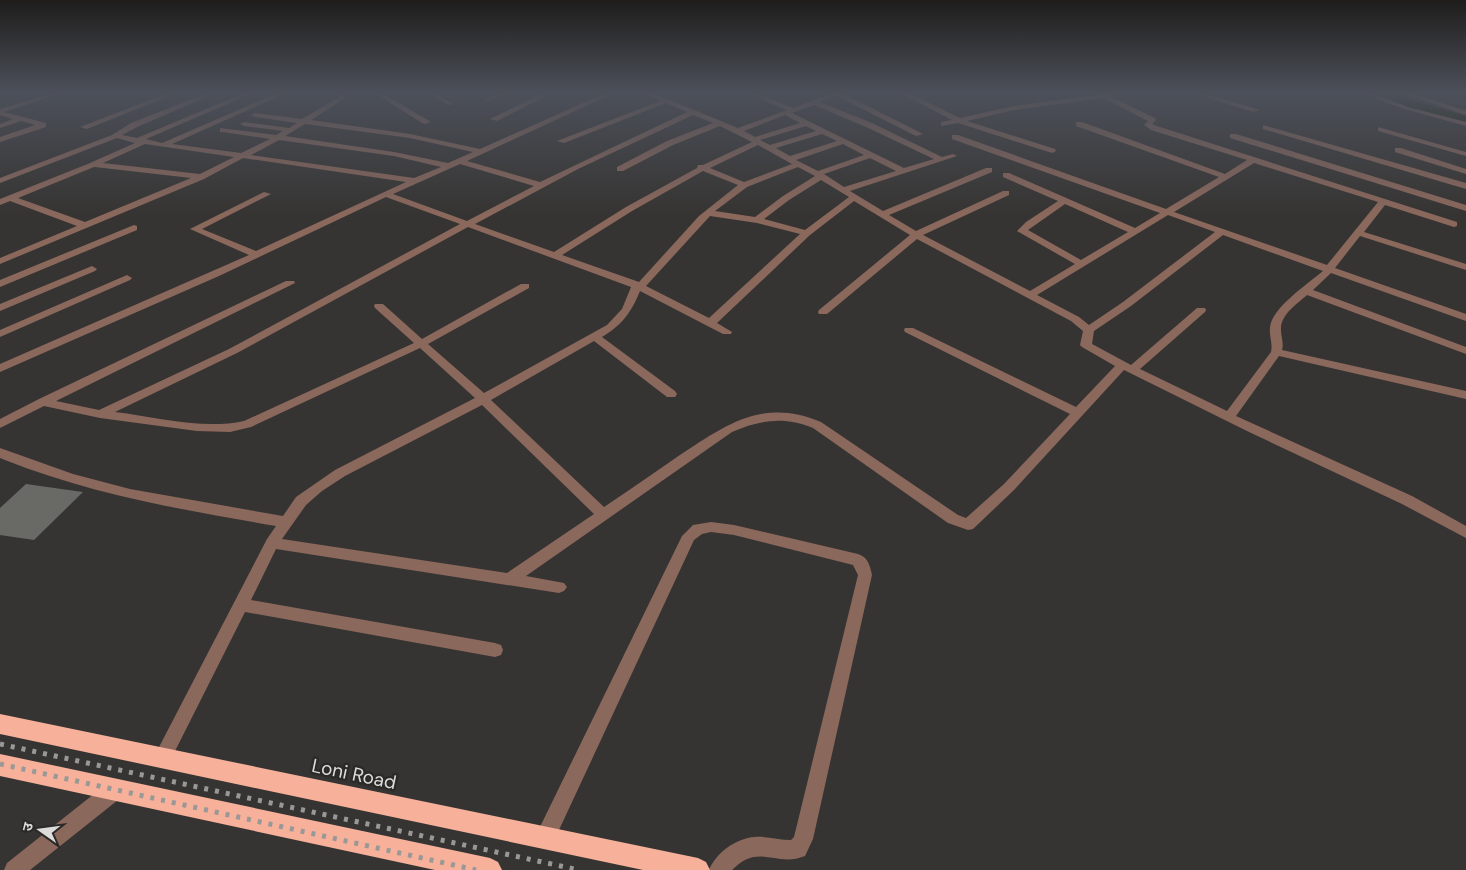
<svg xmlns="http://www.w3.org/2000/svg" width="1466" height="870" font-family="'DM Sans','Noto Sans Devanagari',sans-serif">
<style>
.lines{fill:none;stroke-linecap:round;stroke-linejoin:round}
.canal{fill:#131e03;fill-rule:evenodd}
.building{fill:#696966}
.minor{fill:#8b685c;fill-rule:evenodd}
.highway{fill:#f7b19b;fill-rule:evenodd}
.rail{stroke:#999897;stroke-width:5;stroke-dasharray:4 7;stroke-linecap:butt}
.labels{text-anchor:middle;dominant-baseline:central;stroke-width:5;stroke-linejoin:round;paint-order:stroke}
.near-street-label{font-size:19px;fill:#dddcdb;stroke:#2c2a28}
</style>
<rect width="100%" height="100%" fill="#363432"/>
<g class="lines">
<path class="canal" d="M1375,93H1392L1420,103L1466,116V124L1412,109L1377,95Z"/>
</g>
<path class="building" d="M26,484L83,492L34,540L0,535V508Z"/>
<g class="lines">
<path class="minor" d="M52,93H62L4,112L46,123V127L0,142V137L35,125L21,121L0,128V124L13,119L0,115V109Z
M168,93H177L87,129L80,127Z
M207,93H216L137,127L122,135L137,138L244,93H253L146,139L162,143L277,93H286L172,144L241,153L270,139L223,132H220V128L276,135L283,131L244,126L240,124L244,122L289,128L297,123L255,117L251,115L255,113L302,119L339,97L336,93H344L346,95L344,99L311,120L410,134L480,149L605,93H614L467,161L540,182L687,112L666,103L564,143L557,141L660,101L644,93H653L738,128L787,110L747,93H756L793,108L832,93H842L923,134L916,136L837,96L820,102L872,123L942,157L953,154L957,156L850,191L883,211L986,168H992V172L889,215L916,231L1003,191H1009V195L923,235L1030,291L1075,264L1017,231L1026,222L1058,201L1003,177V173H1009L1135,228L1160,213L952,139V135H958L1166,209L1219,177L1076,126V122H1082L1225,174L1247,160L1151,130L1144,125L1148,121L1103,98L1014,110L967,121L1055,149L1056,151L1052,153L958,123L941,126V122L952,120L900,93H909L960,118L1014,106L1107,93H1120L1110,96L1155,118L1156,120L1152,124L1157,126L1457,222V226L1454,227L1385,205L1364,232L1466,264V270L1360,236L1335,268L1466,314V321L1331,273L1313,290L1466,347V354L1307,295C1297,304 1280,315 1281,330C1281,337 1284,343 1282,350L1466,391V399L1279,356L1236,416L1412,496L1466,526V538L1402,504L1249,432L1124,370L1014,490L973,529L968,530L948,523L813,428C784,416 760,420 732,432L526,576L564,583L567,587L564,591L559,593L276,549L251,600L495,643L501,645L503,650L501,655L495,657L245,612L169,763L163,766L157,763L154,757L157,751L267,539L276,526C184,510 93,495 5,460L0,458V448L73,474L130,489L283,516L296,497L335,470L475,398L420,348L251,427L230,432L197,431L100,418L44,406L0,428V419L39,399L286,281H294L295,283L56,401L99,410L229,349L460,224L386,197L219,276L0,372V364L249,255L190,229L264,192L271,194L202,229L256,251L406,182L243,158L204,179L0,264V258L77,226L10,201L0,205V199L90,163L135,143L117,138L0,183V178L112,135L131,123ZM814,105L866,127L934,159L904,168L792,113ZM693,115L713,123L667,141L617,167V171H623L673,145L720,126L752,142L703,165H698L697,168L626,207L554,252L475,224L578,169ZM785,115L800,123L755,137L744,131ZM305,124L410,138L473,152L448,163L394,152L285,136ZM806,126L816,131L770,145L760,140ZM822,134L837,141L790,156L776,148ZM279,140L394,156L441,167L414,178L251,155ZM145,144L234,157L200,174L103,163ZM843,144L864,155L818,171L796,160ZM758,145L792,164L744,182L710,168ZM870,158L896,171L844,187L824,174ZM1254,163L1378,202L1327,265L1174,212ZM460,164L534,186L467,221L393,194ZM94,167H95L191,178L85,222L18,198ZM798,167L815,176L783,196L755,217L715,211L747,187ZM703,171L738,185L699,216L639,282L562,255L632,211ZM821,180L849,197L805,230L764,219L789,200ZM854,201L910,235L819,310L818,312L819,314H827L917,239L1071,321L1083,331L1080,345L1082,347L1115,366L1076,407L913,328H905L904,330L905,332L1070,414L1004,484L966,518L958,515L821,422C763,397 725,425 677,457C653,474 629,490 604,507L491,400L594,341L667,397H675L677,394L675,391L602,337C622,325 631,313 640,291L723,334H731L732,332L717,323L810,235ZM1065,204L1128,232L1081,260L1028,230ZM1168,215L1215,232L1123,302L1089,325L1079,317L1037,295ZM710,216L757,223L800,234L709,318L646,286ZM468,227L631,287L622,309L607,325L484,393L428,344L529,288V284H521L422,339L383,304H375L374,306L375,308L414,343L244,421C203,430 156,417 115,412L237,353ZM1223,235L1323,271C1308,284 1271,308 1270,328C1269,337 1273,343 1271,352L1227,411L1140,369L1205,312L1206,310L1205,308H1197L1131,365L1092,344L1094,331L1131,306ZM482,405L594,514L507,573L282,539L306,505L322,491L345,476Z
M374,93H382L431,122L424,124Z
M429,93H437L453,104L448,105Z
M499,93H509L488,101L485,99Z
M543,93H552L497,121L490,119Z
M1193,93H1204L1260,110L1253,112Z
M1362,93H1372L1408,107L1466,122V126L1404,109Z
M1402,93H1412L1466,111V115Z
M1263,125L1466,183V189L1263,129Z
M1378,127L1466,152V156L1378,131Z
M1230,134H1236L1466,205V211L1230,138Z
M1395,148H1401L1466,169V174L1395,152Z
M134,225L137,226V230L0,287V280Z
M92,266L97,269L95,271L0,311V304Z
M127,275L132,278L130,280L0,337V330Z
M711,522L734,525L858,554C868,557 870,566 872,575L813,839L805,856C775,868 759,842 732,870H709C716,853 736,838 755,837C767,836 779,840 791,840L794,837L858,575L853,565L734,535L711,532L702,534L694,540L552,845L545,848L538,845L535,838L538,831L682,536L693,525Z
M116,780L123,782L125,789L123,796L30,870H4L7,863L109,782Z"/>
<path class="highway" d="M0,714L698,858L706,862L710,870H643L0,734Z
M0,754L490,858L498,862L502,870H435L0,776Z"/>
<path class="rail" d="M0,744L579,870
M0,764L476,870"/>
</g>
<linearGradient id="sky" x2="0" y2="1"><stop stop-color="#1e1d1c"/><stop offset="0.43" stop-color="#4c505a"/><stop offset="1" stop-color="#4c505a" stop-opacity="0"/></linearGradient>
<rect width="1466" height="215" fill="url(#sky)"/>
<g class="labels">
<g class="near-street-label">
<text transform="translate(354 774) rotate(12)">Loni Road</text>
</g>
</g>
<g transform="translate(40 830) rotate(284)" stroke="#2c2a28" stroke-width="4" paint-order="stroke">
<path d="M0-4L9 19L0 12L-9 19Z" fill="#dddcdb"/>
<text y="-8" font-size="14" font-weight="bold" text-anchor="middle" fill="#dddcdb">उ</text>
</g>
</svg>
